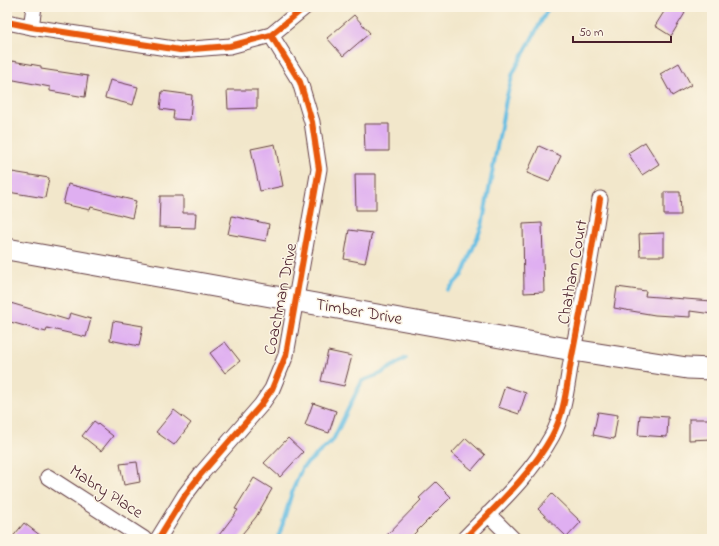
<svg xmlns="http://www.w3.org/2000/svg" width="719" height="546" font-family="'Indie Flower',sans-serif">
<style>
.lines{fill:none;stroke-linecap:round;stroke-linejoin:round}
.stream{stroke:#66bee3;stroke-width:4}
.building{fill:#dfaff1}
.street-casing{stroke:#633d43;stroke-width:17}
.secondary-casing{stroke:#633d43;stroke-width:23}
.street{stroke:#fff;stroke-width:15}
.secondary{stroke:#fff;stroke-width:21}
.cycleway-casing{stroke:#fcf5e5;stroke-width:8}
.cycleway{stroke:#e8590c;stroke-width:6}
.labels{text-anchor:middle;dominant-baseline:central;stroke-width:3;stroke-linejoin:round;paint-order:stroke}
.street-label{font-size:17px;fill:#4a1f2b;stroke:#fcf5e5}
</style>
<rect width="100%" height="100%" fill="#fcf5e5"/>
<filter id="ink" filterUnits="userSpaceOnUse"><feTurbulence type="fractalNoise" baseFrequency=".025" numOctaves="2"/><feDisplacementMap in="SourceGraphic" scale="8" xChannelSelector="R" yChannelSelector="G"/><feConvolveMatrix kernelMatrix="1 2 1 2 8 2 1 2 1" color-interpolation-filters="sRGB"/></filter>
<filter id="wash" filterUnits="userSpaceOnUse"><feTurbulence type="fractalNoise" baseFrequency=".012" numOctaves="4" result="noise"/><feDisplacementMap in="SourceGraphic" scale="16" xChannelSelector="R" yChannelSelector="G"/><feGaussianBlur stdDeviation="0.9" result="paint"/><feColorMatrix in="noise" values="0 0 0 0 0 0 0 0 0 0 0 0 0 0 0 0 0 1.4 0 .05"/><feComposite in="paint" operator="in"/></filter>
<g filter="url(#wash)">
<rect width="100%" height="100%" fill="#f2e7cb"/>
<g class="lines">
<path class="stream" d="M448,290L462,275L482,226L506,100L513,73L549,7
M278,539L292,492L302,468L333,440L362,381L380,374L406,358"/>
</g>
<g id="blocks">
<path class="building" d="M667,7H675L685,13L671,36L655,26Z
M354,15L370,33L343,56L327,38Z
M12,61L41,66V69L88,76L85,97L50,91V87L9,79Z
M679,63L691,85L672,96L660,74Z
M110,80L138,87L133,105L105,98Z
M227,90H257V108L228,109Z
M162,91L192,95L190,120L173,119L174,111L160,109Z
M364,124H389V151H365Z
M645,142L659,164L642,175L628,153Z
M275,144L283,186L260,191L251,149Z
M539,146L561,156L549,182L527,173Z
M12,172L49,178L45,198L8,192Z
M355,174H376V210H356Z
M68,184L136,201L132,218L91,207L90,210L63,204Z
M664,192H680L681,215H664Z
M160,196H183V213H196L195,228L159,227Z
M232,216L269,224L266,241L228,234Z
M542,223L544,292L524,293L523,224Z
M349,230L372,233L365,263L344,259Z
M664,233V256H640L639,234Z
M617,287L646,291L645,296L712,301V314L690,311V317L655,315L614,308Z
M7,302L68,320L70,313L91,319L86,337L47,328L46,332L7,321Z
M113,321L143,326L139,346L110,340Z
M225,342L240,361L225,373L210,353Z
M328,351L352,356L344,386L321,381Z
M505,386L526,393L519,414L498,407Z
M313,403L336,411L329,433L305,425Z
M174,410L191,423L174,445L156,432Z
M598,412L618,415L614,439L593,435Z
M640,415L668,417L667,437L638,435Z
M689,419H712V439L689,440Z
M94,421L113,436L101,451L82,436Z
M288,438L303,452L280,477L264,463Z
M466,438L485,455L472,470L452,453Z
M137,462L140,482L124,485L120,464Z
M254,478L272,489L256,517L238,539H216L238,510L235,509Z
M436,482L451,497L409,539H383L421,500L419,498Z
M552,494L581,522L567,537L538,509Z
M24,523L45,539H11Z"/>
</g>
</g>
<g filter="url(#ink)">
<use href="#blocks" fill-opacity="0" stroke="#633d43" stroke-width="1"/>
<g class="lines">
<g class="street-casing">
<path id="street" d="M7,22L31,27L180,50L230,46L271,35L305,7
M31,27L34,7
M48,477L144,539
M488,514L513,539
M158,539L185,495L201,474L261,405L272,389L286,355L319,169L312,122L300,82L271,35
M464,539C495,507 530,476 552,436C566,411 567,379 573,351C583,301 592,250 600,199"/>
</g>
<g class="secondary-casing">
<path id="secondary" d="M7,249L573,350L687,368L712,369"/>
</g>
<use href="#street" class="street"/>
<use href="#secondary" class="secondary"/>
<g class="cycleway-casing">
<path id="cycleway" d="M7,22L31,27L180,50L230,46L271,35L305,7
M158,539L185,495L201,474L261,405L272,389L286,355L319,169L312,122L300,82L271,35
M464,539C495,507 530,476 552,436C566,411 567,379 573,351C583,301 592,250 600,199"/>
</g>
<use href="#cycleway" class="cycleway"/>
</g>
</g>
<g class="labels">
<g class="street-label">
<text transform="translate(573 272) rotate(-80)">Chatham Court</text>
<text transform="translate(281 299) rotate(-79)">Coachman Drive</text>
<text transform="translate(359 312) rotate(10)">Timber Drive</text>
<text transform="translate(106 492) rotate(33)">Mabry Place</text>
</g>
</g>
<rect width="719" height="546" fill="none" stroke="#fcf5e5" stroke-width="24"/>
<path d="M573 36v6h98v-6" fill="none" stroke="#4a1f2b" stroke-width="2"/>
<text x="579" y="36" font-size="12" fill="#4a1f2b" stroke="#fcf5e5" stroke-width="3" paint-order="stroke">50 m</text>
</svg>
